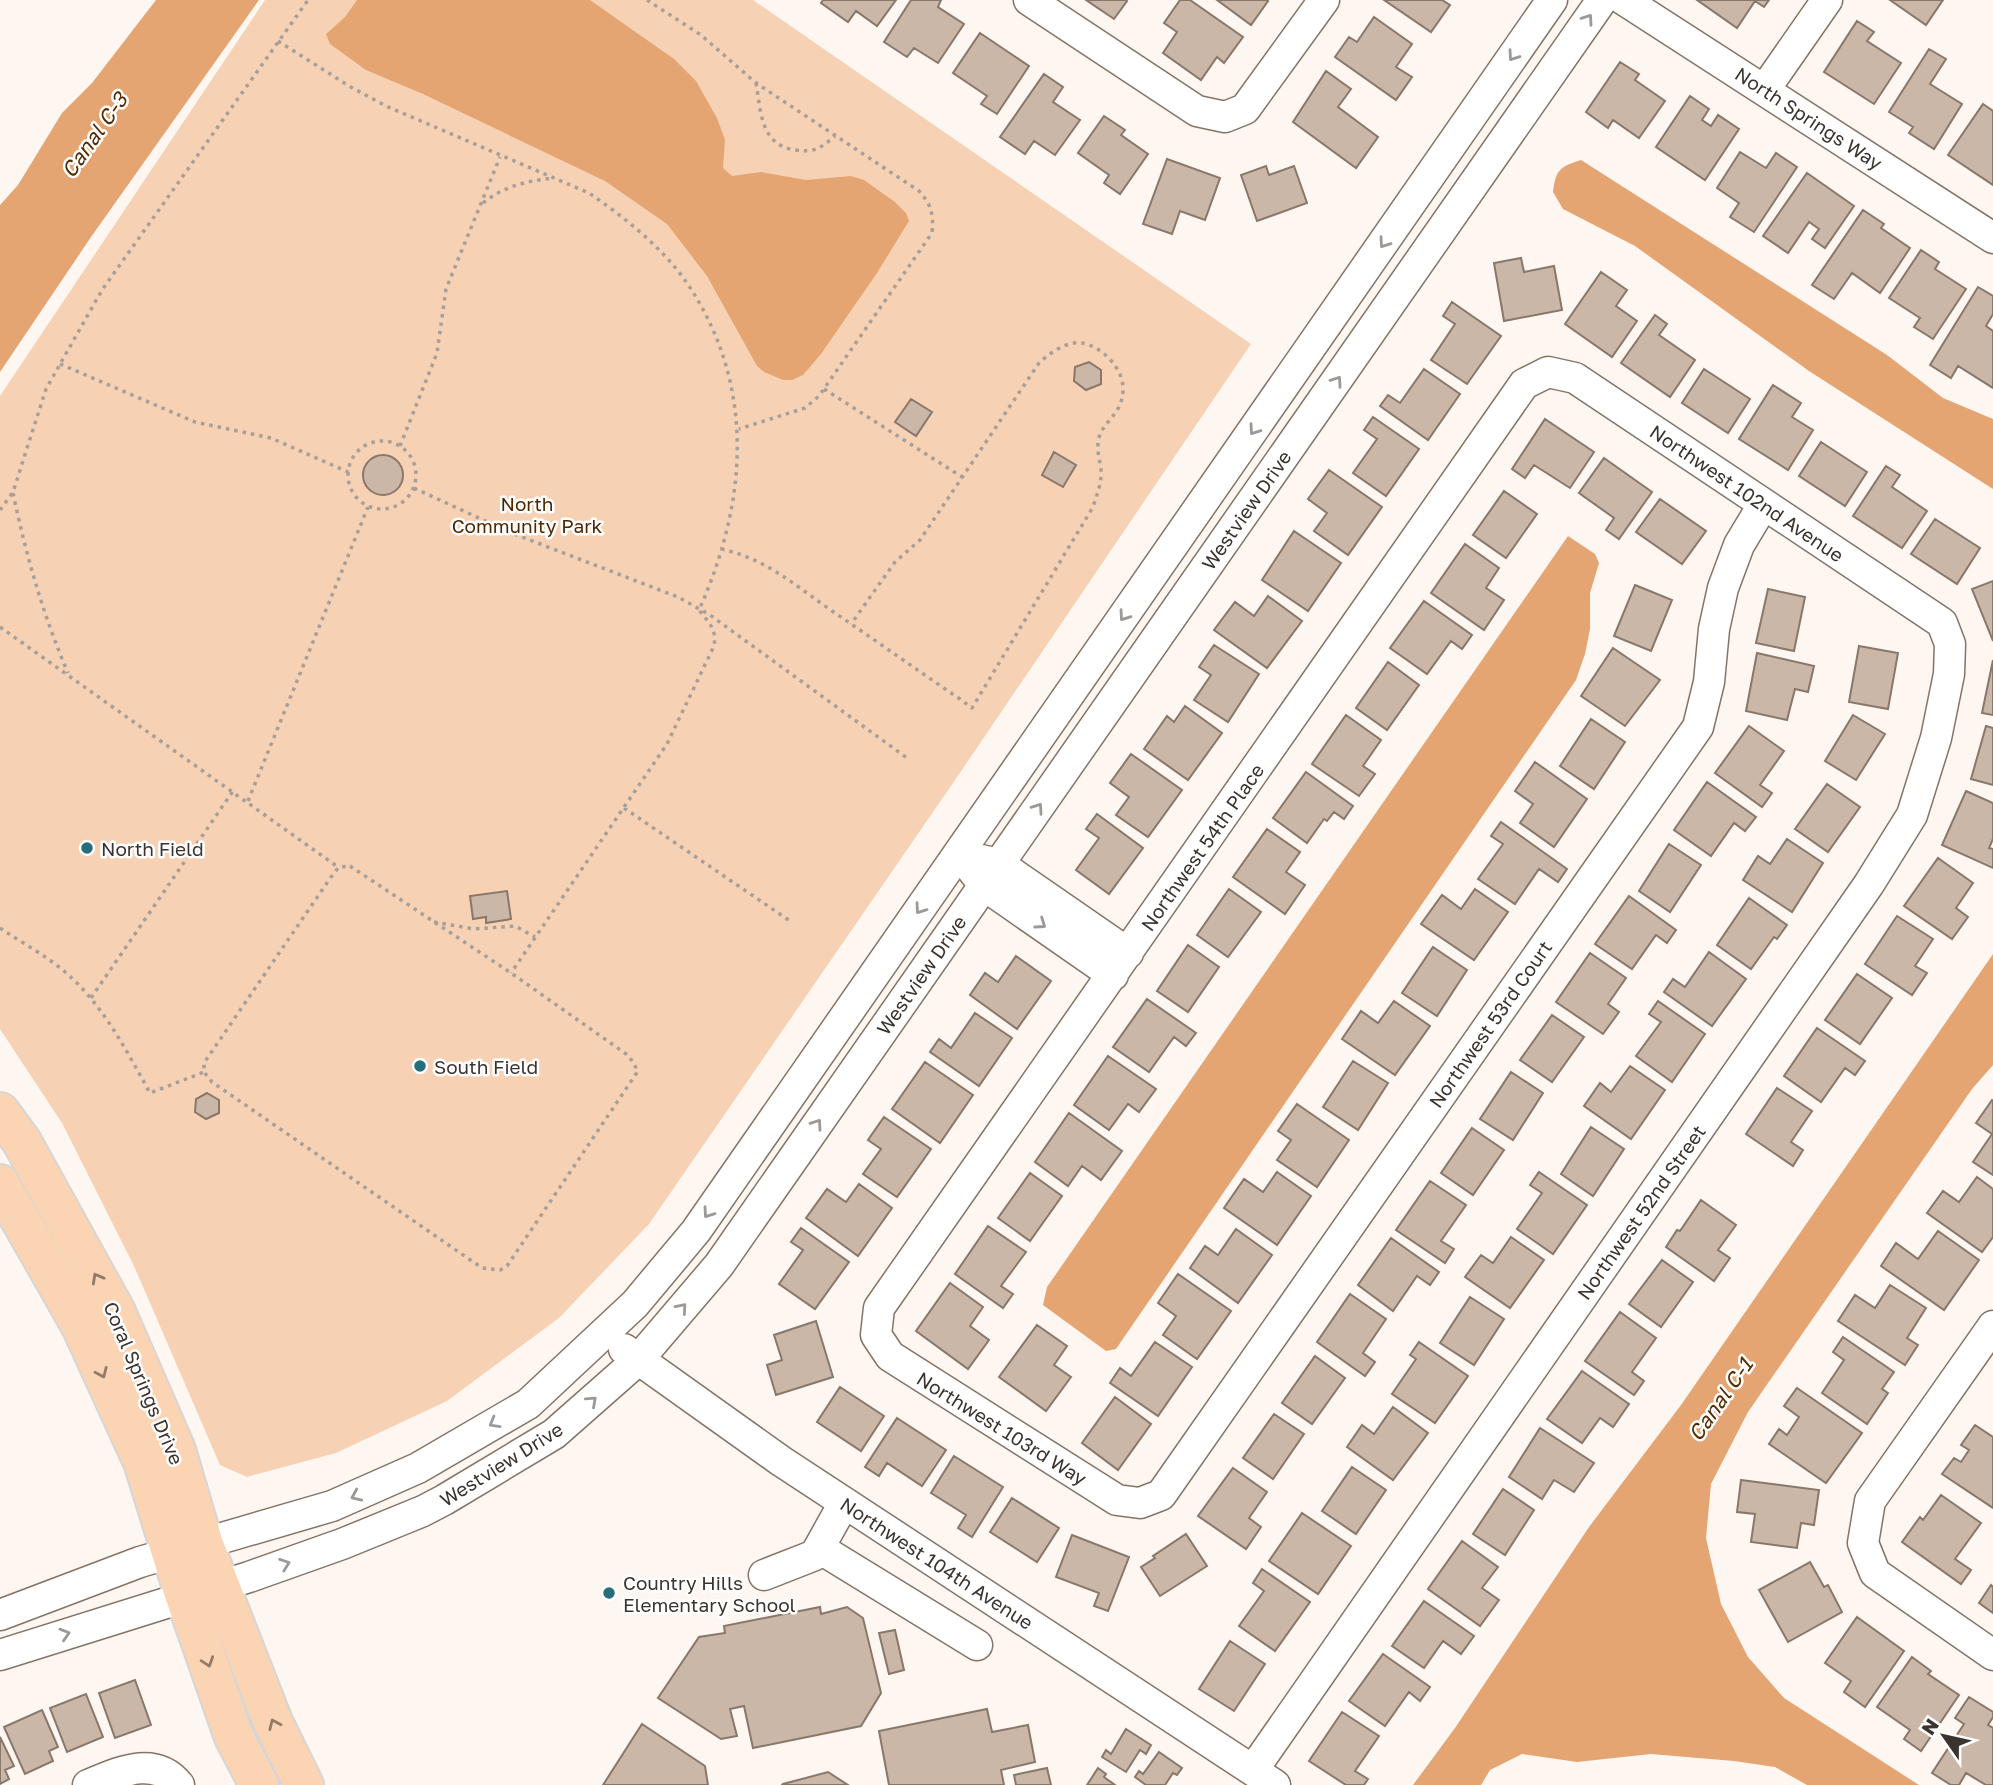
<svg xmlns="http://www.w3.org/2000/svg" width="1993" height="1785" font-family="'Golos Text',sans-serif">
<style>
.green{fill:#f7d1b4}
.water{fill:#e4a572}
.building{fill:#cab7a8;stroke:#89776a;stroke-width:2}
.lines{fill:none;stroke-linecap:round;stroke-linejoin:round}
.minor-casing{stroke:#857466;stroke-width:33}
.major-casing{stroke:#d8d6d5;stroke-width:42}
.path{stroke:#a79f99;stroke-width:3.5;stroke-dasharray:3.5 5;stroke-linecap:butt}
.minor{stroke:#fff;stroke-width:30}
.major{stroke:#fbd4b3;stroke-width:38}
.oneway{stroke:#9d9996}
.oneway2{stroke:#917b6a}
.poi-dot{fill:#266e7a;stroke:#fff;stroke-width:2.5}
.labels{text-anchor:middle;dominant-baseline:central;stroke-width:5;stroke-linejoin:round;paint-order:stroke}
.street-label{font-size:19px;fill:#3b332e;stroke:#fff}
.park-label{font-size:19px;fill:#502800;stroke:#fff}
.poi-label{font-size:19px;fill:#3b332e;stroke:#fff;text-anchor:start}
.water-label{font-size:21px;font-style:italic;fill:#552d03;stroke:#fff}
</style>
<rect width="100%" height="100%" fill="#fef6f0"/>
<path class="green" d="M265,0H753L1251,344L953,783L649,1224L559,1318L447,1401L336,1453L247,1477L220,1465L134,1266L62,1123L0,1029V396Z"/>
<path class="water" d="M156,0H259L91,237L0,372V205L18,185L62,113L92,83Z
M357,0H590L674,59L696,81L717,118L725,140L723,168L732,176L761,172L806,180L851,176L864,180L895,202L906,213L909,221L877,273L821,354L803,375L792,380H783L764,372L757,366L707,276L667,224L605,181L423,94L366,70L330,44L326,34L345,17Z
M1581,160L1887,355L1943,398L1993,419V489L1809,371L1635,246L1563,209L1553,192C1556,170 1559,167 1581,160Z
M1568,536L1595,554L1599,563L1590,593V629L1585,654L1576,680L1116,1349L1106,1351L1043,1305L1047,1287Z
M1993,954V1065L1972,1089L1748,1412L1711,1484L1706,1538L1721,1604L1748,1657L1784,1698L1919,1785H1807L1775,1767L1734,1761L1651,1754L1577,1762L1522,1754L1490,1770L1481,1785H1413L1455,1728L1589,1527L1681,1405Z"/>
<path class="building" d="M823,0H896L877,26L856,11L848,22L821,3Z
M911,0H941L938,7L964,24L938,63L914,48L907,57L884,42Z
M1086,0H1126L1127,1L1114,19Z
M1180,0H1190L1243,37L1224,63L1217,57L1201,80L1163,53L1177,32L1164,23Z
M1217,0H1266L1268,1L1251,25Z
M1384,0H1442L1450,5L1431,32Z
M1697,0H1769L1764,7L1755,1L1737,28Z
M1890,0H1943L1926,25Z
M1374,17L1412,44L1396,67L1412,77L1396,100L1335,57L1349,37L1357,42Z
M1857,21L1874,32L1867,41L1901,63L1874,104L1824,72Z
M980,33L1029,66L997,114L981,104L987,96L953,73Z
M1929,49L1946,59L1930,84L1962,104L1934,149L1909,133L1913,127L1889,112Z
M1620,62L1639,74L1635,80L1665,101L1639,138L1613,120L1608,128L1586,112Z
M1326,71L1351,89L1338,107L1378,137L1356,168L1293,122Z
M1044,74L1063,87L1053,102L1080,120L1055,155L1034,141L1025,154L1000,137Z
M1690,96L1709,109L1702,120L1711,126L1718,115L1739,129L1705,180L1656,147Z
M1983,104L1993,111V185L1948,155Z
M1104,116L1125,130L1121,135L1148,154L1120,194L1104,183L1109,175L1078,153Z
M1740,152L1766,168L1776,153L1797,167L1754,232L1730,217L1739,203L1717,188Z
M1167,159L1220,178L1205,220L1180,211L1172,234L1143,224Z
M1266,166L1269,175L1294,166L1307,203L1257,221L1241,175Z
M1807,173L1854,206L1825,248L1812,239L1819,229L1809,222L1788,253L1763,236Z
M1863,210L1884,224L1881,228L1910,248L1880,293L1852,273L1834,299L1812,285Z
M1921,250L1939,262L1935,269L1966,289L1933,339L1914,327L1920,318L1889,298Z
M1521,258L1524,272L1554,266L1562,310L1504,321L1494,263Z
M1601,272L1627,290L1616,306L1637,321L1612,357L1565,324Z
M1978,287L1993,296V314L1986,326L1993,331V388L1958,366L1951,378L1930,365Z
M1452,302L1501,336L1467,384L1431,360L1455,324L1443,316Z
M1655,315L1667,324L1659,335L1695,360L1670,397L1621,363Z
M1089,362L1101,370V384L1086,390L1074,381L1075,367Z
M1424,369L1460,394L1428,440L1380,406L1388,395L1400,403Z
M1704,369L1750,399L1728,433L1682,403Z
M1773,385L1801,403L1792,417L1813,430L1788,470L1739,439Z
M911,399L932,412L916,436L895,422Z
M1373,417L1419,449L1386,496L1353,473L1377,439L1364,430Z
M1545,419L1594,452L1570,488L1534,465L1525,478L1512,469Z
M1821,442L1867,472L1845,506L1799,476Z
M1054,452L1076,465L1063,487L1042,475Z
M363 475a20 20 0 1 1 40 0a20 20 0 1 1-40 0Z
M1604,458L1652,492L1619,539L1606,530L1614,518L1579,493Z
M1886,466L1900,475L1892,487L1927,511L1902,548L1853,516Z
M1329,470L1382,507L1348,555L1314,531L1327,513L1308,499Z
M1504,491L1537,514L1506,558L1473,535Z
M1660,499L1706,531L1682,564L1636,532Z
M1935,519L1980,548L1957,584L1911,554Z
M1294,531L1341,563L1308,611L1262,580Z
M1465,544L1499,568L1486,588L1504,600L1484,630L1431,593Z
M1993,581V641L1972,589Z
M1635,585L1672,600L1651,651L1614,636Z
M1768,589L1805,597L1794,651L1756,643Z
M1268,596L1302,621L1267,668L1214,630L1235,602L1254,616Z
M1424,601L1472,635L1462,649L1451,641L1427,674L1390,648Z
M1214,645L1259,674L1228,722L1194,700L1211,675L1199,667Z
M1859,646L1898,653L1888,709L1849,702Z
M1613,648L1660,680L1625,726L1581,696Z
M1757,653L1814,666L1808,692L1795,689L1787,720L1746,711Z
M1993,660V715L1982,713Z
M1388,662L1419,685L1387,730L1356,708Z
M1185,706L1222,733L1188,780L1144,749L1167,716L1174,722Z
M1346,715L1381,740L1363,766L1375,774L1359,796L1312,764Z
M1853,715L1885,734L1856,780L1825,761Z
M1591,719L1625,742L1594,789L1560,766Z
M1749,726L1784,751L1760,785L1772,793L1762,807L1715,773Z
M1986,726L1993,728V785L1971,779Z
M1131,754L1182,790L1148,837L1116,815L1129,797L1110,783Z
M1535,762L1587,799L1554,847L1520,823L1533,804L1515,791Z
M1306,772L1353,806L1344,819L1334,812L1327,821L1324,819L1307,843L1273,818Z
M1707,782L1756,817L1745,831L1734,823L1711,856L1674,830Z
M1827,784L1860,807L1828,852L1795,829Z
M1966,791L1993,803V839L1989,848L1993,849V868L1942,845Z
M1097,814L1143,848L1109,894L1076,870L1099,838L1086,829Z
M1501,822L1567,869L1558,882L1539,869L1515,904L1478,879L1503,844L1491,836Z
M1267,829L1300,852L1286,872L1305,885L1285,914L1233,877Z
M1787,839L1823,863L1792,912L1743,880L1758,856L1770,864Z
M1669,844L1701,865L1670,912L1639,891Z
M1938,858L1973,883L1956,908L1968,917L1952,939L1904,906Z
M1229,889L1261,912L1228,957L1197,935Z
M1475,889L1508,912L1474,960L1421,924L1442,895L1461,909Z
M507,891L511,919L486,923V917L473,919L470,896Z
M1629,896L1676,930L1667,943L1656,935L1632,969L1595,944Z
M1749,898L1787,925L1777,939L1774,937L1751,969L1717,945Z
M1897,916L1933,939L1915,966L1927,973L1912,995L1865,964Z
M1188,945L1219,967L1188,1012L1157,991Z
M1433,947L1467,970L1437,1016L1402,993Z
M1709,952L1746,979L1712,1026L1664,992L1673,979L1685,987Z
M1590,953L1626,978L1608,1004L1619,1012L1603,1034L1556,1002Z
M1016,956L1051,981L1017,1029L970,995L985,973L998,982Z
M1857,974L1892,998L1860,1044L1825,1020Z
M1147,999L1196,1033L1186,1046L1174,1037L1149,1072L1113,1047Z
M1394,1001L1430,1026L1395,1075L1342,1039L1361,1011L1378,1023Z
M1658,1001L1705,1034L1672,1082L1636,1056L1661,1022L1649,1014Z
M975,1013L1012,1038L979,1086L930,1052L939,1039L951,1048Z
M1552,1015L1584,1037L1552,1082L1520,1060Z
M1817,1028L1865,1061L1855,1075L1845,1068L1821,1102L1784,1076Z
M1108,1056L1156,1089L1139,1112L1128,1104L1109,1130L1074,1105Z
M1353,1061L1388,1083L1358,1130L1323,1107Z
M925,1062L973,1095L940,1143L892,1109Z
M1630,1066L1665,1090L1631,1139L1584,1106L1600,1083L1611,1092Z
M1511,1072L1543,1093L1513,1140L1480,1119Z
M1777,1088L1812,1111L1791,1142L1803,1150L1793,1166L1746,1134Z
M207,1093L219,1100V1113L206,1119L195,1112L196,1099Z
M1992,1100L1993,1101V1175L1973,1162L1992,1134L1976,1123Z
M1297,1104L1349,1140L1317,1187L1277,1160L1291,1140L1278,1131Z
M1069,1113L1122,1151L1101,1180L1082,1166L1068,1186L1035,1162Z
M884,1117L931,1149L897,1197L863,1174L881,1149L868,1140Z
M1591,1127L1624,1149L1593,1196L1561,1174Z
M1472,1128L1504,1150L1473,1195L1441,1173Z
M1277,1172L1311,1196L1277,1245L1224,1208L1244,1179L1263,1192Z
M1539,1172L1587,1205L1553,1254L1517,1229L1542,1193L1530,1185Z
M1030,1173L1062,1196L1030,1241L998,1218Z
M1977,1177L1993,1189V1237L1982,1252L1927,1213L1943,1191L1959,1202Z
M1430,1181L1466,1205L1441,1241L1454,1249L1445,1263L1396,1230Z
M859,1184L892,1208L858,1256L806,1218L827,1189L846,1202Z
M1701,1200L1736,1225L1718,1250L1730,1258L1714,1281L1666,1247L1677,1230L1680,1231Z
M988,1226L1026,1252L1001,1286L1013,1294L1003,1308L955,1274Z
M801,1228L849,1262L815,1309L779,1284L803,1250L791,1242Z
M1236,1229L1272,1255L1238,1303L1190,1268L1205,1246L1218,1255Z
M1938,1231L1979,1260L1944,1310L1881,1266L1896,1243L1918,1259Z
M1511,1237L1544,1260L1510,1308L1465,1277L1481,1255L1493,1263Z
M1391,1238L1439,1272L1430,1285L1417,1276L1393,1311L1358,1285Z
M1662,1260L1693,1282L1661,1327L1629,1304Z
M1178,1274L1231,1311L1197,1359L1163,1335L1176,1316L1158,1303Z
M950,1283L983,1307L970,1326L989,1340L968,1369L916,1331Z
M1890,1285L1926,1308L1907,1338L1918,1345L1905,1365L1838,1321L1855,1295L1875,1308Z
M1350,1294L1386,1319L1363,1353L1375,1362L1365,1376L1317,1342Z
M1470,1297L1504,1319L1474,1365L1440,1343Z
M1620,1312L1656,1338L1632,1372L1644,1381L1634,1395L1585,1361Z
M816,1321L833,1377L776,1395L767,1365L782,1360L774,1335Z
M1037,1325L1067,1346L1054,1365L1071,1377L1046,1411L999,1377Z
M1843,1337L1894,1372L1882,1389L1888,1393L1867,1424L1822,1393L1844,1360L1833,1352Z
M1155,1342L1192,1367L1158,1416L1110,1383L1120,1368L1131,1376Z
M1419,1342L1468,1376L1435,1423L1392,1394L1416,1359L1410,1355Z
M1315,1356L1345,1378L1312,1424L1282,1403Z
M1582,1371L1629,1404L1613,1427L1600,1418L1582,1443L1547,1419Z
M840,1387L884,1416L861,1451L817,1422Z
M1797,1388L1862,1433L1826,1483L1769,1444L1779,1429L1787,1435L1799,1417L1784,1406Z
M1115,1397L1151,1424L1118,1470L1082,1443Z
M1393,1407L1428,1433L1393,1480L1347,1447L1362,1425L1374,1434Z
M1274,1414L1304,1434L1273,1479L1243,1458Z
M897,1418L946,1450L922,1486L887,1463L879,1476L865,1467Z
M1975,1425L1993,1437V1508L1942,1474L1954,1458L1961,1462L1969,1450L1961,1445Z
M1540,1428L1594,1463L1574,1492L1554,1480L1542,1499L1509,1477Z
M954,1456L1003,1487L972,1537L958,1528L966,1515L931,1493Z
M1352,1467L1386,1490L1356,1534L1322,1511Z
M1233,1468L1267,1492L1249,1518L1261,1527L1246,1549L1198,1516Z
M1741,1480L1819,1490L1814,1525L1801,1523L1797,1548L1751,1542L1755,1514L1737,1512Z
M1503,1489L1534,1510L1505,1555L1473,1534Z
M1941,1495L1981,1523L1955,1559L1971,1570L1961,1584L1902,1542L1920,1517L1923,1520Z
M1012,1498L1059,1528L1037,1562L990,1532Z
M1302,1513L1351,1546L1318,1594L1269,1561Z
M1186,1534L1207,1566L1160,1596L1141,1567L1155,1558L1153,1556Z
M1072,1535L1129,1557L1108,1611L1094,1606L1099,1593L1056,1577Z
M1462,1541L1498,1567L1482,1588L1499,1600L1480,1626L1428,1589Z
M1810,1562L1824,1587L1828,1585L1842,1612L1788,1642L1759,1590Z
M1262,1569L1310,1602L1275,1651L1239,1626L1264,1591L1253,1583Z
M1991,1585L1993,1587V1613L1979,1603Z
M1424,1601L1474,1636L1461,1654L1443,1641L1424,1668L1392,1646Z
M820,1607L821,1614L847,1607L863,1618L881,1693L861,1726L753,1748L744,1706L730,1709L737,1736L721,1739L658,1698L699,1637L725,1633L724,1626Z
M1857,1617L1904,1651L1865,1707L1844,1692L1851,1681L1825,1663Z
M895,1630L904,1670L889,1674L879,1633Z
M1230,1641L1265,1664L1234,1711L1199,1689Z
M1383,1654L1430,1687L1420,1701L1409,1692L1385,1726L1349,1701Z
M1912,1657L1931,1671L1928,1674L1959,1695L1921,1751L1904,1739L1910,1730L1877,1707Z
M135,1680L151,1725L115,1738L99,1693Z
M86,1694L103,1737L67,1752L50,1708Z
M1969,1697L1993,1712V1717L1988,1725L1993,1728V1785H1986L1966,1773L1959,1785H1951L1932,1773L1964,1724L1955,1718Z
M987,1709L992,1732L1028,1725L1035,1762L1001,1770L1004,1785H889L879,1731Z
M42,1710L58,1747L49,1751L53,1761L25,1774L4,1727Z
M1342,1712L1379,1736L1355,1771L1368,1779L1364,1785H1346L1309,1761Z
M642,1724L705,1766L708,1785H603Z
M1126,1729L1151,1745L1146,1754L1140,1750L1126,1772L1102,1757L1106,1750L1111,1754Z
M0,1737L14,1766L5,1770L9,1779L0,1784Z
M1159,1752L1182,1768L1177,1775L1173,1773L1165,1785H1146L1135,1777L1139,1771L1143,1774Z
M1047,1768L1051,1785H1016L1014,1775Z
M1098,1768L1106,1774L1104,1777L1115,1785H1087Z
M828,1772L848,1785H782L783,1784Z"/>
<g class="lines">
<g class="minor-casing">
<path id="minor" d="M1029,0L1197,111L1225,117L1245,109L1324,0
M1624,0L1993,238
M1765,89L1827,0
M981,860L999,864L1128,953
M973,871L985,886L1113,975
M1993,1326L1870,1501L1863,1543L1875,1573L1993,1655
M624,1349L781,1461L1275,1785
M819,1548L977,1645
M764,1575L815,1555L844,1503
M0,1615L140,1562L332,1506L418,1468L528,1404L635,1304L696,1231L1552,0
M0,1655L249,1577L342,1544L423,1511L444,1500L554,1434L638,1360L719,1265L1602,0
M1253,1770L1869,884L1912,815L1936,738L1949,674L1950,644L1942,623L1575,378L1548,372L1524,384L879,1308L876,1335L890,1356L1117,1500L1140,1503L1161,1495L1698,727L1709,682L1714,629L1723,588L1739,545L1763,505
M88,1785C118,1773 154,1754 179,1785"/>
</g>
<g class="major-casing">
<path id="major" d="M0,1112L22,1142L116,1312L176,1450L204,1545L273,1722L304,1785
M0,1184L81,1326L143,1462L185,1597L234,1737L259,1785"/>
</g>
<path class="path" d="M647,0L701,35L756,83L919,191C931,204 934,214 932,233L819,396L805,408L739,429
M278,41L349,86L386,106L589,193C624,217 662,247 687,283C756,385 748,501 699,610C709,623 717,629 714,646L667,744L511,973
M756,83C761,111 760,145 795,150C814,153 821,148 835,136
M483,203C504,186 527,181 553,178
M60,364L195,422L271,438L348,472
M824,389L962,477
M348 475a34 34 0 1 1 68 0a34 34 0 1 1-68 0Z
M400,446L437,353L446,289L500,157
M414,488L509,532L678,597L710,615L907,758
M13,493C26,555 43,615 68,673
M0,510L13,492L46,389L102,290L308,0
M721,549C765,558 796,586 832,611C875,640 917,670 960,699L972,708L1093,507C1097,494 1102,483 1101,470C1100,461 1097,452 1098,444C1099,421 1124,417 1123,387C1122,367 1101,346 1082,343C1066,341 1050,353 1039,363L920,540L895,562L851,624
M0,627L338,867
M248,801L368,507
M624,808L790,921
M350,866L511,973L629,1056L638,1071L507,1266L500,1270L482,1268L212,1082L204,1072V1063L331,877L339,867Z
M434,922L474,929L515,926L535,937
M0,928C19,941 40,952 59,967C100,999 125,1048 150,1093L204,1072
M91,998L233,791"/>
<use href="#minor" class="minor"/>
<use href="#major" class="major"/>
</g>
<defs><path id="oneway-chevron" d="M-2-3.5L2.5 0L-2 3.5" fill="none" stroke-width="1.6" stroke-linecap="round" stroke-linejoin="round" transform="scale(1.75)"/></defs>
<g class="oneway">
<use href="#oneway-chevron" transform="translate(1588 19) rotate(-55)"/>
<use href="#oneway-chevron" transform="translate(1513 56) rotate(125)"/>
<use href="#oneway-chevron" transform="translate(1384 243) rotate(125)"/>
<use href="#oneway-chevron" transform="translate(1337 381) rotate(-55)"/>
<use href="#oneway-chevron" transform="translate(1254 430) rotate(125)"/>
<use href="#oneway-chevron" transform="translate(1124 616) rotate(125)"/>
<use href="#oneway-chevron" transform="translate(1038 808) rotate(-55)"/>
<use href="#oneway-chevron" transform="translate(920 909) rotate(125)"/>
<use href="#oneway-chevron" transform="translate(1041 924) rotate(35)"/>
<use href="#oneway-chevron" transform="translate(817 1124) rotate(-55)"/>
<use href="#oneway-chevron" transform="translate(708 1213) rotate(125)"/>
<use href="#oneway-chevron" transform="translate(682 1308) rotate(-49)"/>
<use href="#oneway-chevron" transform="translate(592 1401) rotate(-42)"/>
<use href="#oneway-chevron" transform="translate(494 1423) rotate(150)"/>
<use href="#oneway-chevron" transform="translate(356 1496) rotate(156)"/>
<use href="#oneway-chevron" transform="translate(285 1564) rotate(-20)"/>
<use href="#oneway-chevron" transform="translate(65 1634) rotate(-17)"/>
</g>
<g class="oneway2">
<use href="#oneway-chevron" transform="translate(97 1278) rotate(-119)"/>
<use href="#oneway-chevron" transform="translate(102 1373) rotate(66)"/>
<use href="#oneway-chevron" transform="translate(208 1662) rotate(71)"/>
<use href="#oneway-chevron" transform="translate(274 1724) rotate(-114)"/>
</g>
<g class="poi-dot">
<circle cx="87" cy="848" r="7"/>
<circle cx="420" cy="1066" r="7"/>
<circle cx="609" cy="1593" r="7"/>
</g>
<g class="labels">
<g class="street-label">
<text transform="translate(1809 118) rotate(33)">North Springs Way</text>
<text transform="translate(1747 493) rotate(34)">Northwest 102nd Avenue</text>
<text transform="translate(1246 510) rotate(-55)">Westview Drive</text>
<text transform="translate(1202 847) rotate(-55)">Northwest 54th Place</text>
<text transform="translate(921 975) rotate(-55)">Westview Drive</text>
<text transform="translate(1490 1024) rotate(-55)">Northwest 53rd Court</text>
<text transform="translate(1641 1212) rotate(-55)">Northwest 52nd Street</text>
<text transform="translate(144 1383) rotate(67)">Coral Springs Drive</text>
<text transform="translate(1002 1428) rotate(32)">Northwest 103rd Way</text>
<text transform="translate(501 1464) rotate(-32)">Westview Drive</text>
<text transform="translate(937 1563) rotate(33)">Northwest 104th Avenue</text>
</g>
<g class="park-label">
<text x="527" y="503">North<tspan x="527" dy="22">Community Park</tspan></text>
</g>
<g class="poi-label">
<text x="101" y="848">North Field</text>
<text x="434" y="1066">South Field</text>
<text x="623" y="1582">Country Hills<tspan x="623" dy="22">Elementary School</tspan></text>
</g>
<g class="water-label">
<text transform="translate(94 135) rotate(-55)">Canal C-3</text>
<text transform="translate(1720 1399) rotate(-55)">Canal C-1</text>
</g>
</g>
<g transform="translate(1944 1736) rotate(304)" stroke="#ffffff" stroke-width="5" paint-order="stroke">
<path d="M0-5L12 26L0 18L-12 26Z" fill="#3b332e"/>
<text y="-10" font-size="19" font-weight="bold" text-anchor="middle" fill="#3b332e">N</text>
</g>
</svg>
